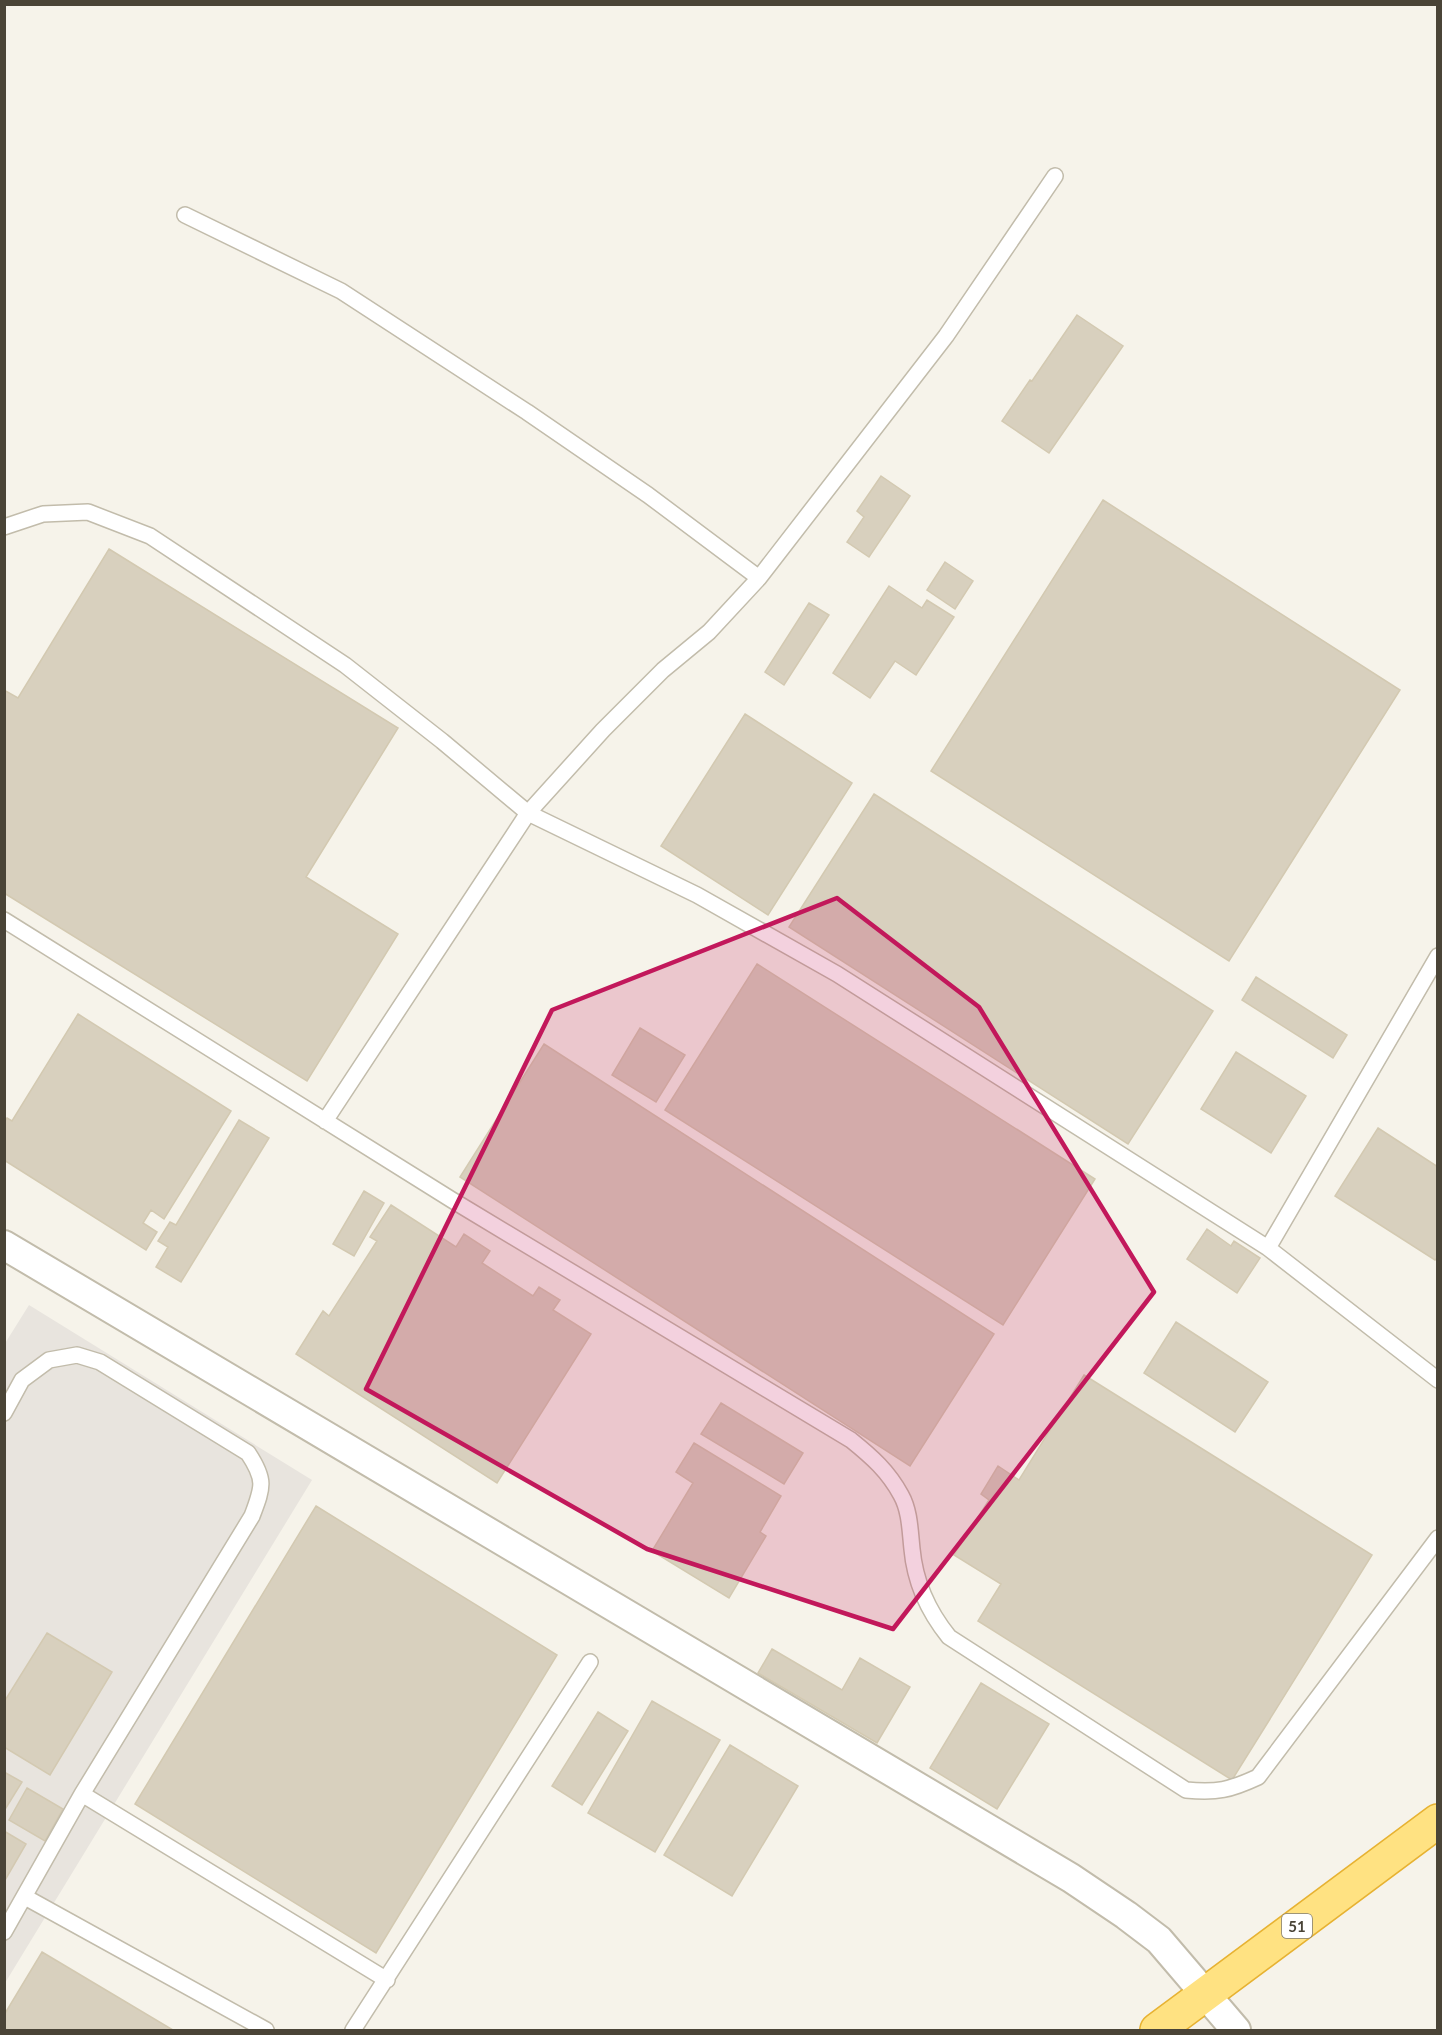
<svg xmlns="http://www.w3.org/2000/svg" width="1442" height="2035" font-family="Lato,sans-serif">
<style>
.industrial{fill:#e8e4de}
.building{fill:#d8d0be;stroke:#d3c9b1;stroke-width:1.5}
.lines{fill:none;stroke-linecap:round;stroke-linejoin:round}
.service-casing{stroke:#c2bcab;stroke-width:18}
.minor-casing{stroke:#c2bcab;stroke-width:32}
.trunk-casing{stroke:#e7b232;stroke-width:36}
.service{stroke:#fff;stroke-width:15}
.minor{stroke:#fff;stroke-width:28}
.trunk{stroke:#ffe282;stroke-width:33}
.marked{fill:#c2185b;fill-opacity:0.2;stroke:#c2185b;stroke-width:4.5;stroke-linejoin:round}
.labels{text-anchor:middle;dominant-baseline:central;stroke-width:4.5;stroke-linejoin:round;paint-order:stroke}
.shield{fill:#fff;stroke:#807c73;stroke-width:1.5}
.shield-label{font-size:15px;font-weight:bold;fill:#4a4437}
</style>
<rect width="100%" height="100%" fill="#f6f3ea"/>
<path class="industrial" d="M29,1305L312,1480L5,1983L4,1345Z"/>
<path class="building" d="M1077,315L1123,346L1049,453L1002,421L1030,380L1032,381Z
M881,476L910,496L869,557L847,542L864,517L857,511Z
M1103,500L1400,690L1229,961L931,771Z
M109,549L398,728L306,877L398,934L307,1081L4,893V690L18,698Z
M945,562L973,581L955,609L927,590Z
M889,586L922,608L927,600L954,617L916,675L895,661L870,698L833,673Z
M809,603L829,615L784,685L765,672Z
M745,714L852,783L768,915L661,846Z
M874,794L1213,1011L1128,1144L789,927Z
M757,964L1095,1179L1003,1325L665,1110Z
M1256,977L1347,1035L1333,1058L1242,1000Z
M78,1014L231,1111L164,1219L151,1210L143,1223L157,1232L146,1250L4,1160V1122L7,1118L12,1121Z
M640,1028L685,1055L656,1102L612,1075Z
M544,1044L994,1334L910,1466L460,1177Z
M1236,1052L1306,1096L1271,1153L1201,1109Z
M239,1120L269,1138L181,1282L156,1267L168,1247L158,1241L170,1222L176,1225Z
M1378,1128L1438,1167V1257L1435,1260L1335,1196Z
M364,1191L384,1203L354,1256L333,1244Z
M391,1205L456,1247L464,1234L490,1251L482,1263L533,1296L539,1287L560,1300L553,1310L591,1334L497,1483L296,1354L323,1311L329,1316L377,1241L370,1237Z
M1207,1229L1231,1246L1234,1241L1260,1258L1237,1293L1187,1259Z
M1176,1322L1268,1382L1235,1432L1144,1373Z
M1084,1375L1372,1555L1232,1780L978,1621L1001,1584L954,1555L989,1500L981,1494L998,1466L1019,1480Z
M721,1403L803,1453L784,1484L701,1434Z
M694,1443L781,1496L760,1532L766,1536L729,1598L652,1551L693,1483L676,1472Z
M316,1506L557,1655L376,1953L135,1804Z
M47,1633L112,1672L50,1775L4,1747V1702Z
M772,1649L842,1690L860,1658L910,1687L877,1743L758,1673Z
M981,1683L1049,1724L997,1809L930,1768Z
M652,1701L720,1740L655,1852L588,1813Z
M598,1712L628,1731L582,1805L552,1786Z
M730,1745L798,1786L732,1896L664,1855Z
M4,1772L22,1782L4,1811Z
M27,1788L63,1809L45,1841L9,1820Z
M4,1831L26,1844L4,1882Z
M42,1952L173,2030H4V2015Z"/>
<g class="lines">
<g class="service-casing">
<path id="service" d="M1055,176L946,336L759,578L709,632L663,670L603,730L528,813L697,895L837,974L1268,1248L1438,1380
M185,215L341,291L527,412L648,495L759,578
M4,527L43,514L88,512L150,536L345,665L442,741L528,813L325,1121
M4,920L452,1200L851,1440C872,1457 888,1471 901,1495C910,1511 910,1531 912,1549C915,1583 928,1611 949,1637L1186,1790C1217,1793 1230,1790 1258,1777L1438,1538
M1268,1248L1438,956
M4,1413L22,1380L49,1360L77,1355L100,1362L248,1453C266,1480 263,1487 252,1516L82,1794L4,1932
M82,1794L387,1980
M25,1897L266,2030
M353,2030L590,1662"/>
</g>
<g class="minor-casing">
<path id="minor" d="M4,1245L1071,1878L1126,1915L1159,1940L1236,2030"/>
</g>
<g class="trunk-casing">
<path id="trunk" d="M1157,2030L1438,1821"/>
</g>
<use href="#service" class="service"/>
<use href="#minor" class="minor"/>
<use href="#trunk" class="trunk"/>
</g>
<path class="marked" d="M837,898L979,1007L1154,1292L893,1629L647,1549L366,1389L552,1010Z"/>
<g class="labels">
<rect class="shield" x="1282" y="1914" width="30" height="24" rx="4.5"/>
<g class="shield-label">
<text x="1297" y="1926">51</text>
</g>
</g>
<rect width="1442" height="2035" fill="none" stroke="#4a4437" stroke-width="12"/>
</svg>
